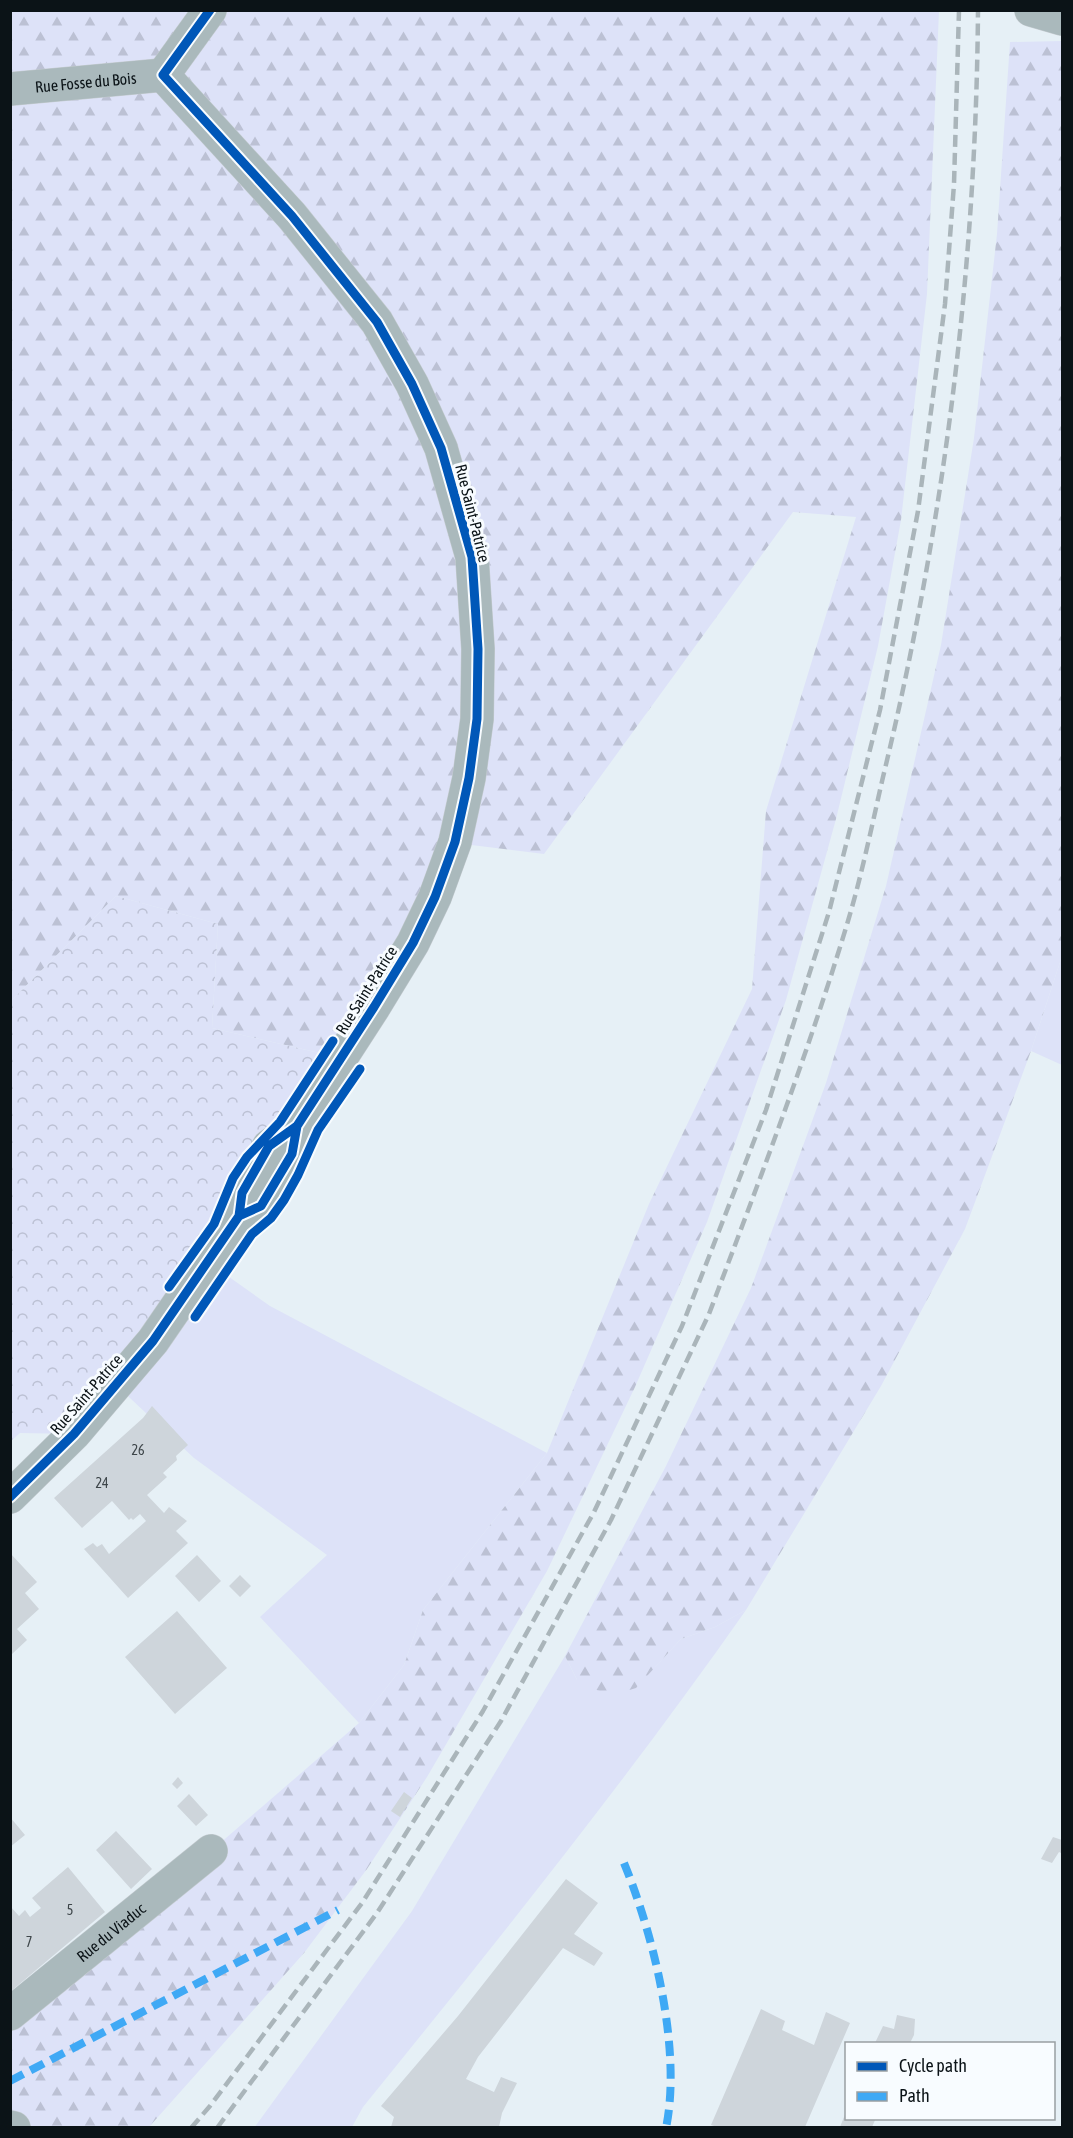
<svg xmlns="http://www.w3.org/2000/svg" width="1073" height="2138" font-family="'Asap Condensed',sans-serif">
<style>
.grass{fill:#dde2f8}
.forest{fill:url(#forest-firs)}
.park{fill:url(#park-crowns)}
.building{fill:#ced5db}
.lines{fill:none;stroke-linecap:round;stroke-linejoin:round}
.minor-casing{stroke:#c5ccd1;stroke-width:34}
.minor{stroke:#aab9bc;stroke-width:33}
.rail{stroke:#aab5ba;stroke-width:4.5;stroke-dasharray:12 6;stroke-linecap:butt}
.quiet{stroke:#3fa9f5;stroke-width:8;stroke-dasharray:15 8;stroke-linecap:butt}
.cycleway-casing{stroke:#f8fcff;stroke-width:13}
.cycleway{stroke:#0057b8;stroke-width:9}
.labels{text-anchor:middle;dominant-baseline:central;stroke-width:6;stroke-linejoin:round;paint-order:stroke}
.number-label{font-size:14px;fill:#3e464a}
.street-label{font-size:16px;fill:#0b1317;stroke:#f8fcff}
</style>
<defs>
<pattern id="forest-firs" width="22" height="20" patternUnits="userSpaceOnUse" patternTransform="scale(1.5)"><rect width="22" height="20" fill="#dde2f8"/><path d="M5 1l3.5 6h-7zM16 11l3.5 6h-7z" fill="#bcc1d4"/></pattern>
<pattern id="park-crowns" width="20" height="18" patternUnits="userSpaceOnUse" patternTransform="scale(1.5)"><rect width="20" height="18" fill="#dde2f8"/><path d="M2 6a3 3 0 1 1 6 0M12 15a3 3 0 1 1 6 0" fill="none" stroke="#bcc1d4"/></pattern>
</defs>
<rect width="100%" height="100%" fill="#e6f0f6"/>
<path class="grass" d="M1062,956V1065L1031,1051Z
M208,1262L270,1306L547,1453L423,1610L404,1665L359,1723L260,1617L327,1555L194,1458L115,1384Z
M746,1610C626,1781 495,1944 363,2107L352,2127L254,2128L412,1911L565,1656L577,1680L655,1667L681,1639L715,1627Z"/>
<path class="forest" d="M11,11H939L927,294L901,520L878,646L836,819L786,1000L707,1222L635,1387L547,1571L427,1777L367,1869L304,1953L149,2127H11V2014L211,1851L359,1723L404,1665L423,1610L547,1453L649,1204L752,989L766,811L856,517L793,512L544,854L455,843L341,1058L212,1028L218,924L116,896L11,1001Z
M1062,41V956L1031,1051L965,1229L881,1386L746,1610L715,1627L681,1639L636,1688L613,1695L590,1688L577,1680L565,1656L666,1466L751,1288L826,1083L886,886L941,645L974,438L997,234L1010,42Z"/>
<path class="park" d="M116,896L218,924L212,1028L341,1058L74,1434L20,1433L11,1441V1001Z"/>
<path class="building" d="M152,1406L188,1445L176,1456L177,1460L163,1473L167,1477L147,1495L164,1513L169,1507L187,1521L176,1531L188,1543L128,1598L84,1549L93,1543L97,1547L102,1544L109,1554L146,1521L140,1514L133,1520L131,1518L129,1520L112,1501L82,1528L54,1498L143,1418Z
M10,1553L37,1582L25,1593L39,1609L17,1629L27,1640L12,1654L10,1653Z
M197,1555L221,1581L199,1602L175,1576Z
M240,1575L251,1586L240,1597L229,1586Z
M177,1611L227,1668L175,1714L125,1657Z
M178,1777L183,1783L177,1789L172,1784Z
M404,1792L412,1798L400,1817L391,1811Z
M189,1794L208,1815L196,1826L177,1806Z
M10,1817L25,1835L10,1847Z
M116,1831L152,1869L131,1889L96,1850Z
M1053,1837L1062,1840V1847L1061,1853L1059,1852L1052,1863L1041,1859Z
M68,1867L105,1912L10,1992V1906L19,1916L25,1910L30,1917L41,1908L32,1898Z
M566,1879L598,1903L574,1934L603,1953L594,1966L563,1948L478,2057L466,2079L494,2092L501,2077L517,2083L502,2113L499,2127H391L394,2117L381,2106L458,2016Z
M761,2009L785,2021L782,2030L814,2045L826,2012L850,2023L805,2127H717L711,2125Z
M897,2015L915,2019L914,2035L910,2043H875L883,2026L894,2029Z
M846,2112V2118H876L872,2127H840Z"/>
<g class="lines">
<g class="minor-casing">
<g id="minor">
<path d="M1031,10L1062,19"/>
<path d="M163,75L292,216L377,322L412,384L441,448L472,557L478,649L477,719L469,778L455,842L435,897L413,943L374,1007L297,1126L292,1154L261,1206L239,1216"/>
<path d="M163,75L210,10"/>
<path id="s1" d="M10,89L163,75"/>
<path d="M10,1497L74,1434L153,1341L239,1216L242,1193L269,1146L297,1126"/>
<path id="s2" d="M10,2014L211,1851"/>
<path d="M10,2127L14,2128"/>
</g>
</g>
<use href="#minor" class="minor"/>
<path class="rail" d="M191,2128L210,2106L362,1903L483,1711L594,1512L682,1326L766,1110L829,912L880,710L918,511L945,304L954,184L959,10
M217,2128L377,1913L501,1721L611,1520L700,1333L709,1314C758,1184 808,1054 848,921C862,874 872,825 883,777C944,525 976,270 978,10"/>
<path class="quiet" d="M624,1863C654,1936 682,2050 666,2128
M10,2081L338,1910"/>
<g class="cycleway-casing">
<path id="cycleway" d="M210,10L163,75L292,216L377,322L412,384L441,448L472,557L478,649L477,719L469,778L455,842L435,897L413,943L374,1007L297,1126L292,1154L261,1206L239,1216
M169,1287L214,1224L233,1178L247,1157L280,1122L333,1041
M195,1317L252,1234L271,1218L284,1200L298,1175L318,1130L360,1069
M10,1497L74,1434L153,1341L239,1216L242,1193L269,1146L297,1126"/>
</g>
<use href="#cycleway" class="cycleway"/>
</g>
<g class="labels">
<g class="number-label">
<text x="138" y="1450">26</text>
<text x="102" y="1483">24</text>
<text x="70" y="1910">5</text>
<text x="29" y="1942">7</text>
</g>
<g class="street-label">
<text stroke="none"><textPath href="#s1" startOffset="76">Rue Fosse du Bois</textPath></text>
<text transform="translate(473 513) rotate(76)">Rue Saint-Patrice</text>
<text transform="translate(366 990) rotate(-58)">Rue Saint-Patrice</text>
<text transform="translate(86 1394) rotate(-49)">Rue Saint-Patrice</text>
<text stroke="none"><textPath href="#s2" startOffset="130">Rue du Viaduc</textPath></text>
</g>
</g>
<rect width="1073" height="2138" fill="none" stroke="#0b1317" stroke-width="24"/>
<rect x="845" y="2042" width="210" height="78" fill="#f8fcff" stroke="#999fa2" stroke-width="1.5"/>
<rect x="857" y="2062" width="30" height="9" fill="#0057b8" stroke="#999fa2" stroke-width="1.5"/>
<text x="899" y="2072" font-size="18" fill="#0b1317">Cycle path</text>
<rect x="857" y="2092" width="30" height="9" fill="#3fa9f5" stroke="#999fa2" stroke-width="1.5"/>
<text x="899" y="2102" font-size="18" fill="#0b1317">Path</text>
</svg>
